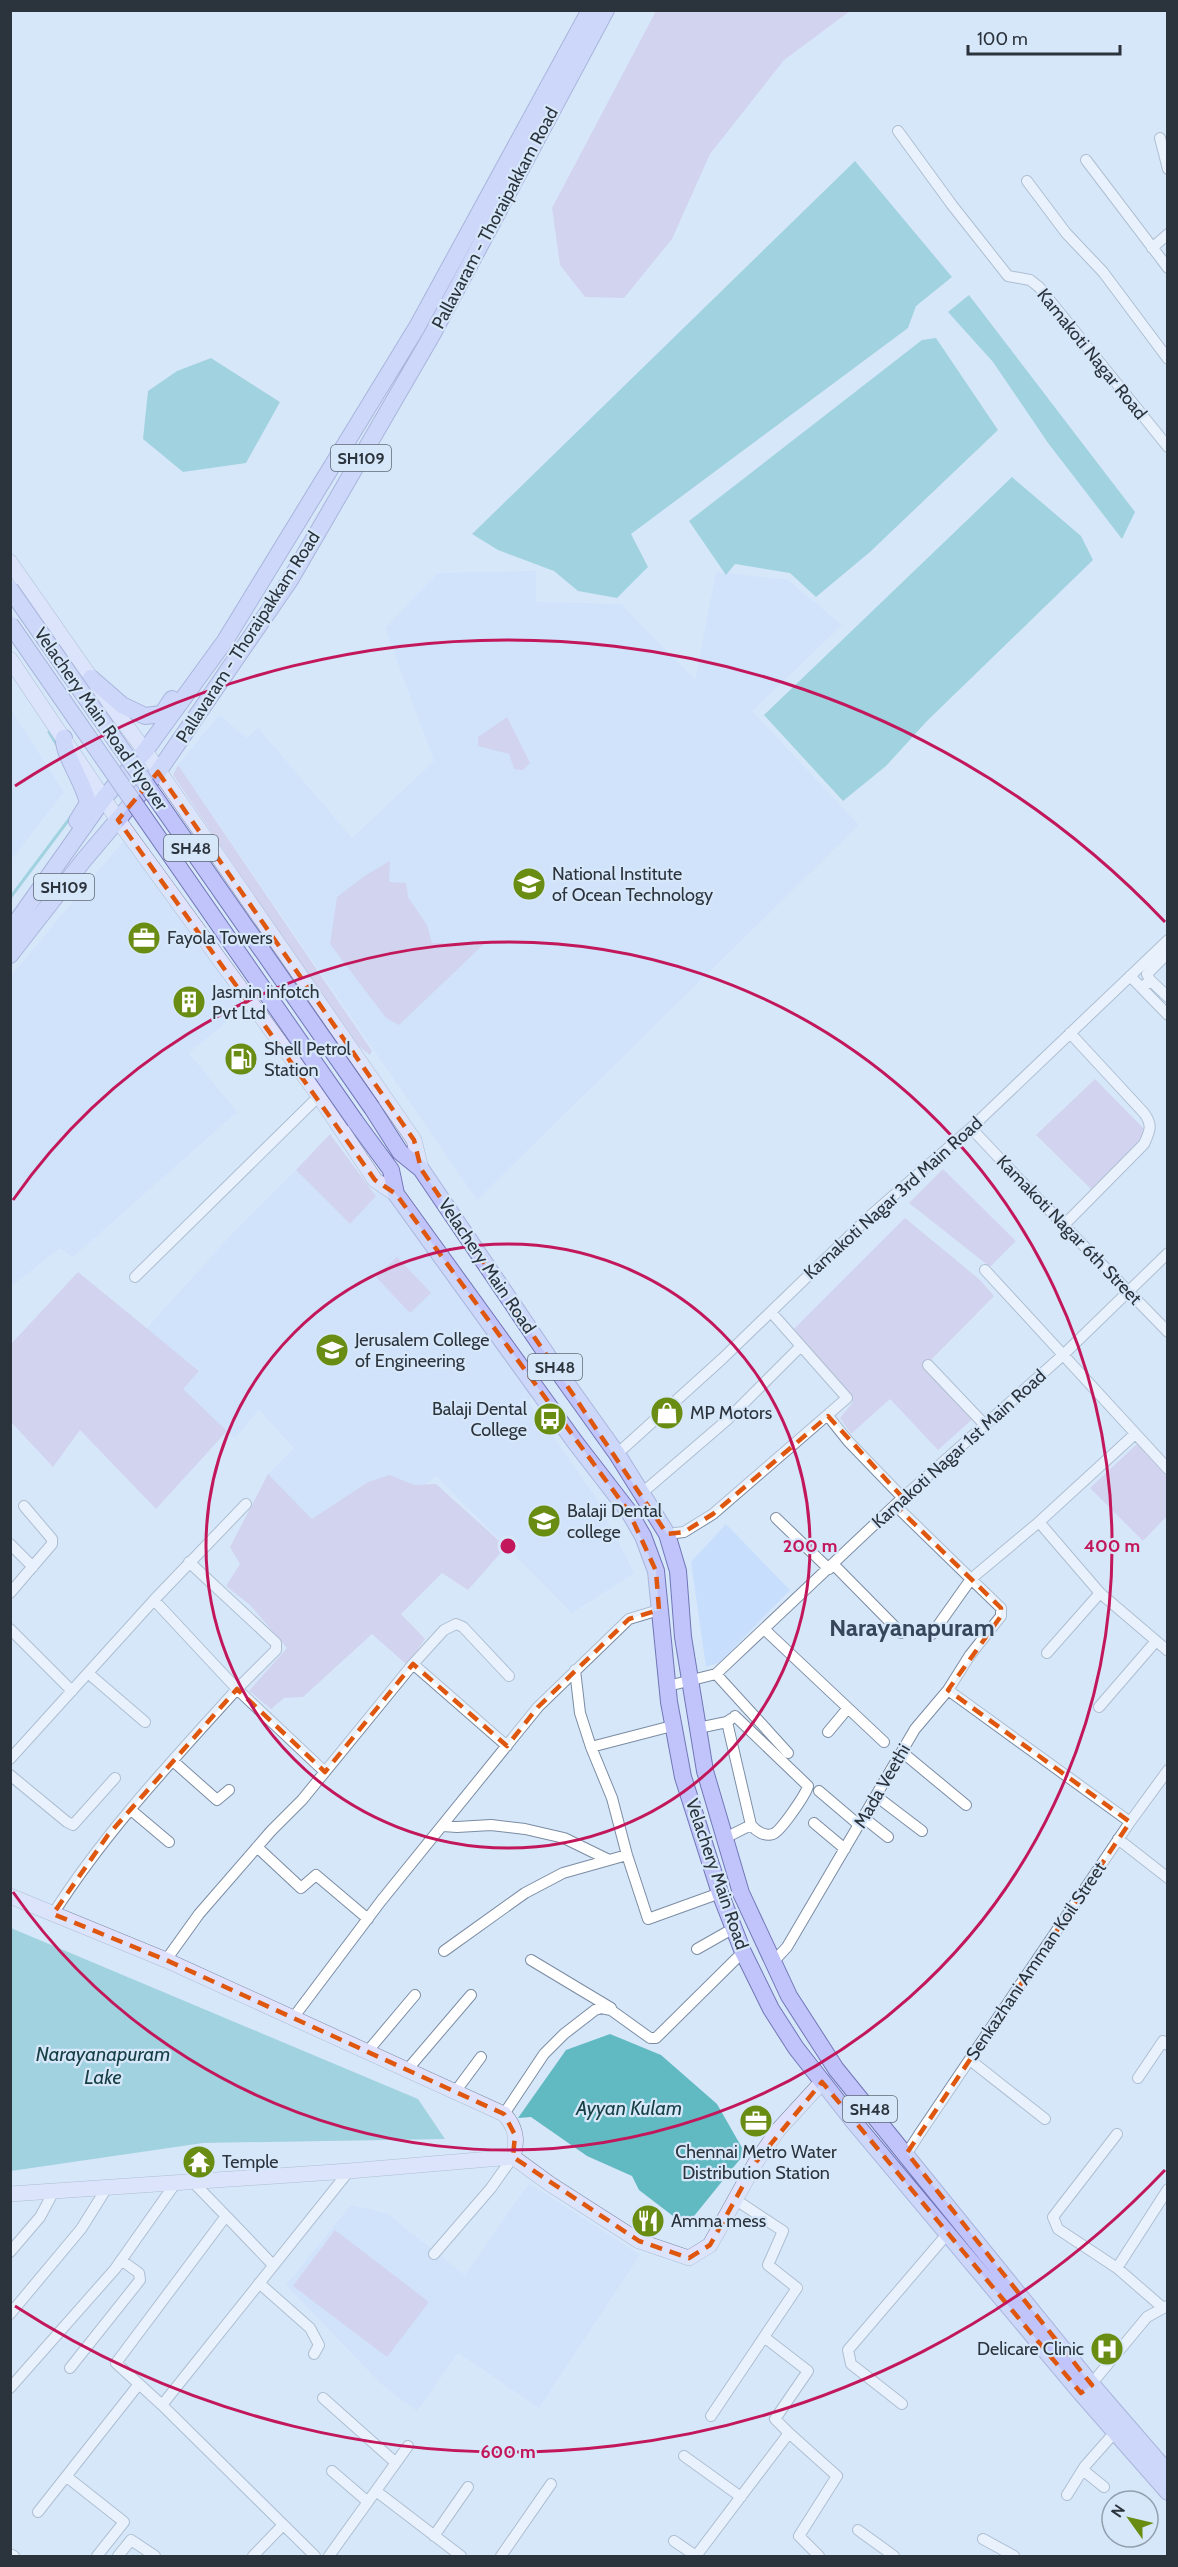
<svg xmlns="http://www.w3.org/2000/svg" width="1178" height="2567" font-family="Cabin,sans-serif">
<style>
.built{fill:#c7defd}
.green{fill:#cdbae2}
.water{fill:#61b9c1}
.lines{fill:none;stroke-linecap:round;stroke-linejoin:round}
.stream{stroke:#61b9c1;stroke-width:3}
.street-casing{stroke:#7b8ca3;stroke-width:12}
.secondary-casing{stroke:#7b8ca3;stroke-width:16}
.primary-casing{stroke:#7177b6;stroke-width:18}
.street{stroke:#fff;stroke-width:10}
.secondary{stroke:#e0e1fd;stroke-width:15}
.primary{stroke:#c1c3fb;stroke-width:16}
.primary-bridge-casing{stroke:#7177b6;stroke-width:18;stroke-linecap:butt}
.primary-bridge{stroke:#c1c3fb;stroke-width:16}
.marked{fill:none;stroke:#df570e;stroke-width:4.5;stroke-dasharray:12 8;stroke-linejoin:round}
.ring{fill:none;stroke:#c2185b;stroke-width:3}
.labels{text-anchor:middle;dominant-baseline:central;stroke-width:4.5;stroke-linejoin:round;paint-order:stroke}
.shield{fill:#d7e7fa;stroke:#5f6975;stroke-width:1.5}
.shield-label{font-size:16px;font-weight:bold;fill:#2b333c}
.street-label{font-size:18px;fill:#2b333c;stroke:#d7e7fa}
.poi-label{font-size:18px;fill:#2b333c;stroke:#d7e7fa;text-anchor:start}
.water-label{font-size:20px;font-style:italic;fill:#163f43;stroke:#d7e7fa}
.district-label{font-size:24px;font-weight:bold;fill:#37465a;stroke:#d7e7fa}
.centre{fill:#c2185b;stroke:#d7e7fa;stroke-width:3}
.ring-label{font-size:18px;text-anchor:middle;font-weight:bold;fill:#c2185b;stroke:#d7e7fa;stroke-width:4.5;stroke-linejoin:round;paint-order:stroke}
</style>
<rect width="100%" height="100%" fill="#d7e7fa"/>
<path class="built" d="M536,571V602L621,604L695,680L716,572L788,580L842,625L752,711L859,825L477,1200L178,765L219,715L247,738L258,728L352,838L434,761L385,628L438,573Z
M10,708L64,792L11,860H10Z
M125,839L247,1005L189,1053L237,1112L73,1257L60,1248L13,1285L10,1284V977Z
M296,1170L344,1218L381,1187L533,1396L528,1401L595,1496L634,1573L572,1613L436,1476L414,1493L368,1482L326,1510L316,1519H312L268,1474L294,1448L259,1410L235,1438L182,1389L199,1370L146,1329L230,1236Z
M726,1524L790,1590L720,1662L706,1667L691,1562Z
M529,2183L640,2255L539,2408L458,2353L417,2411L381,2384L286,2285L351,2205L386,2213L465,2275Z"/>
<path class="green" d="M656,11H850L784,60L710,154L672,239L624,298L585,297L560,265L552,208Z
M507,717L530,763L523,770L514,769L509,754L478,746V737Z
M178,765L372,1051L370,1055L352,1041L173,775Z
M390,861L389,882L406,883L408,897L427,925L432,943H485L399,1025L386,1018L330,944L337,897L366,875Z
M1095,1079L1148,1133L1091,1189L1036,1135Z
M330,1134L376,1196L350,1224L296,1170Z
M943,1169L1016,1241L990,1267L909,1203Z
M905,1218L980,1280L994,1296L930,1361L978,1414L938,1450L890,1399L851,1434L840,1418L853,1402L793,1330Z
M397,1257L431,1293L410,1313L376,1277Z
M78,1272L199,1371L183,1389L227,1431L156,1509L80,1430L53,1467L11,1422V1344Z
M1137,1444L1167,1477V1516L1143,1541L1090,1488Z
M268,1474L312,1519L368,1482L390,1475L414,1485L436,1484L506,1547L468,1590L442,1573L401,1614L425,1639L407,1665L372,1634L303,1697L284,1698L271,1709L249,1691L287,1648L250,1605L226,1586L240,1564L230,1547Z
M335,2230L429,2302L387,2357L293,2286Z"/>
<path class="water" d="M855,161L952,277L916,306L908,328L631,534L648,567L617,598L578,591L554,571L498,550L472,534Z
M969,295L1135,512L1122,539L1048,443L993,362L948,312Z
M936,338L998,430L870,552L816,597L790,573L735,564L726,575L689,521L922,340Z
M211,358L280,402L246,463L183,472L143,439L148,391L177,371Z
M1012,477L1081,536L1093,560L927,721L886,766L843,801L764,715Z
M11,1928L418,2099L445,2139L203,2143L11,2171Z
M610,2034L661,2055L717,2104L745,2153L686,2226L639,2190L632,2176L587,2156L531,2117L518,2118L566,2050Z"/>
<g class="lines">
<path class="stream" d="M49,732L57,745
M10,898L70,818"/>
<g class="street-casing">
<path id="street" d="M898,131L952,205L1008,276L1030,280L1039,287L1168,447
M1160,138L1168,169
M1086,160L1168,268
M1027,181L1066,233L1103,272L1168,359
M1152,248L1168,234
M1130,976L1168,1015
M1150,980L1168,997
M1142,988L1150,980L1147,974L1167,954
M971,1128C1035,1197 1102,1264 1168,1332
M1063,1226L1144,1144C1150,1131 1153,1125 1144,1113L1070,1033
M985,1270L1168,1469
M135,1277L319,1096
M771,1312L801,1346
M928,1365L985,1425
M828,1416L848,1441L903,1498
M617,1454L722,1359L870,1216L971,1128L1168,940
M642,1493L727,1420L801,1346L847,1398L713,1514L684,1532L667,1534
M895,1505L971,1579L1039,1522L1100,1593L1168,1651
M776,1518L829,1569
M1039,1522L1135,1434
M10,1544L33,1567
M189,1562L276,1643V1650L237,1689L325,1772
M834,1565L901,1633
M10,1593L52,1544V1539L24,1506
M154,1600L246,1504
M10,1629L72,1691
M764,1629L884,1742
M1047,1653L1100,1593
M413,1664L444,1630L456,1624L463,1627L509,1676
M575,1670L580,1713L591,1747L672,1726
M88,1673L145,1722
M716,1674L788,1753
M668,1686L716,1674L895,1505L1063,1355L1168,1253
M948,1690L1130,1822
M1099,1707L1156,1641
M735,1716L808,1786C806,1794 781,1831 773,1834C765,1837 756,1831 751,1825
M698,1728L727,1722L731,1719
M828,1732L848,1708
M591,1747L612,1798L627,1855L648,1919L720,1893
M902,1752L966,1805
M10,1759L154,1600L237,1689C172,1761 105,1832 53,1914
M173,1761L217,1800L229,1790
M10,1775L67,1822L73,1825L115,1778
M819,1791L859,1825
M876,1796L922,1831
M131,1810L169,1842
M864,1818L888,1837
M814,1823L845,1849
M443,1826L457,1827L491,1825L525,1829L564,1838L607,1859
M725,1838L751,1825L727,1722
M1118,1839L1168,1878
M257,1847L301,1888L316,1875L368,1919
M697,1949L734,1928
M444,1951L525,1893L563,1873L627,1855
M166,1960L199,1914L271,1831L302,1800L413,1664L507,1746
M531,1960L611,2008
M773,1962L787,1947L915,1729L948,1690L970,1655L1001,1616V1608L971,1579L932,1634
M293,2018L381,1901L538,1707L629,1619L659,1610
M367,2052L415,1995
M970,2060L1045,2119
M407,2070L471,1995
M1138,2078L1163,2041L1168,2045
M455,2092L481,2057
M504,2114L544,2054L564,2034L595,2010L601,2008L611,2010L650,2038H656L743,1952
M1117,2134L1053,2217L1058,2229L1117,2268L1162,2307
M905,2151L909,2150L920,2133L1130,1822L1168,1770
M191,2180L226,2216L116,2363L162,2405L349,2171
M226,2216L273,2265
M10,2252L40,2217L54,2191
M434,2254L491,2188L513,2157
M1117,2268L1168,2189
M259,2283L310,2328L319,2345L314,2354
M10,2314L81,2229L108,2186
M70,2368L140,2280L139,2273L121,2260
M10,2388L115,2269L177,2181
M1088,2388L1147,2317L1167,2306
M323,2398L396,2463
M902,2404L851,2364L848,2350L948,2233
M162,2405L315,2556
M711,2416L764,2337
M789,2433L837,2476L799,2536L819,2556
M684,2456L741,2497
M1083,2470L1104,2487
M332,2471L368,2502
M67,2477L124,2522L97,2556
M376,2491L461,2556
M1067,2495L1085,2466L1115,2432
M38,2512L139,2384
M858,2530L894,2556
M434,2536L468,2487
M983,2539L1014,2556
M674,2541L696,2556
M10,2554L14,2556
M118,2556L131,2540L155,2556
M253,2556L283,2525
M329,2556L408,2446
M501,2556L551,2484
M696,2556L789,2433L775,2419L808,2371L764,2337L797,2288L768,2265L783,2231L736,2200"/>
</g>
<g class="secondary-casing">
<path id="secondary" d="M10,562L91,678L145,751L414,1140L421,1169
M10,659L118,820L319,1096L375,1180L396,1194
M10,1896L166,1960L504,2114C516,2127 518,2140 513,2157
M10,2194L349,2171L513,2157L550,2184L639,2241L689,2258L710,2245L756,2162L778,2130L822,2082"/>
</g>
<g class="primary-casing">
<path id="primary" d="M91,678L122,705L145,716L162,714L172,699
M64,738C62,752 84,783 88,803L77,821
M10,931L104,798L145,751L225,641L417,327L590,10
M10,955L83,861L158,772L290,580L432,335L606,10
M372,1108L400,1152L421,1169L562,1377L617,1454L667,1534L678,1571L683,1637L705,1771L741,1893L789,1996L836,2069L1092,2385L1168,2473
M355,1121L391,1170L396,1194L575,1442L629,1512L643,1536L656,1571L669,1702L683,1777L720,1893L743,1952L771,2009L796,2048L854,2122L1081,2393L1168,2492"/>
</g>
<use href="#street" class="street"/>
<use href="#secondary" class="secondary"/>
<use href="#primary" class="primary"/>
<g class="primary-bridge-casing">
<path id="primary-bridge" d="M10,589L372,1108
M10,624L355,1121"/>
</g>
<use href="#primary-bridge" class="primary-bridge"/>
</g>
<path d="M0 0H1178V2567H0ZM158,772L414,1140L421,1169L667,1534L684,1532L713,1514L828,1416L903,1498L895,1505L1001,1608V1616L948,1690L1130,1822L907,2153L1092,2385L1081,2393L822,2082L756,2162L710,2245L689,2258L639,2241L513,2157L515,2135L504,2114L166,1960L53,1914L108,1835L237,1689L325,1772L413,1664L507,1746L538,1707L629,1619L659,1610L656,1571L629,1512L396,1194L375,1180L118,820Z" fill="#d7e7fa" fill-opacity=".55" fill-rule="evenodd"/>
<path class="marked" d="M158,772L414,1140L421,1169L667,1534L684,1532L713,1514L828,1416L903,1498L895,1505L1001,1608V1616L948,1690L1130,1822L907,2153L1092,2385L1081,2393L822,2082L756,2162L710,2245L689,2258L639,2241L513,2157L515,2135L504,2114L166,1960L53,1914L108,1835L237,1689L325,1772L413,1664L507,1746L538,1707L629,1619L659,1610L656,1571L629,1512L396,1194L375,1180L118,820Z"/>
<g class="ring">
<circle cx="508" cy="1546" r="302"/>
<path d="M13 1200A604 604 0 1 1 13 1892"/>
<path d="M1165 2170A906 906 0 0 1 15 2306M15 786A906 906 0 0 1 1165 922"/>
</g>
<defs>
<g id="university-disc" transform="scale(1.725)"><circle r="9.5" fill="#698c13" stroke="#d7e7fa"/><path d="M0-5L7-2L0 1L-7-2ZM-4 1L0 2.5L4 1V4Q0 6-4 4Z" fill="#fff"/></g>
<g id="office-disc" transform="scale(1.725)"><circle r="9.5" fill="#698c13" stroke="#d7e7fa"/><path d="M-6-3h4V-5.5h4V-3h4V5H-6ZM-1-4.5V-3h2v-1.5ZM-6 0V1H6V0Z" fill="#fff"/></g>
<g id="building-disc" transform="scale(1.725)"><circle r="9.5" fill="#698c13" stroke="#d7e7fa"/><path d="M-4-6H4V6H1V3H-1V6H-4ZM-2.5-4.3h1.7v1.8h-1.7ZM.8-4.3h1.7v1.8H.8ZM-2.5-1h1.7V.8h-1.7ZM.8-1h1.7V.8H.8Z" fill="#fff"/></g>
<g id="fuel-disc" transform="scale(1.725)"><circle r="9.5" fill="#698c13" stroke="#d7e7fa"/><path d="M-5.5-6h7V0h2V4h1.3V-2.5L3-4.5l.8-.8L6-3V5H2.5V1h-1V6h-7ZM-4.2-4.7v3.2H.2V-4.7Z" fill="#fff"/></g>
<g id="shop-disc" transform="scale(1.725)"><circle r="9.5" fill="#698c13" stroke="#d7e7fa"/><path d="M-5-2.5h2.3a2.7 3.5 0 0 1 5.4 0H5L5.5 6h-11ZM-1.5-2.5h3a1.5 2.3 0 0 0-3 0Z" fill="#fff"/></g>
<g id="bus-disc" transform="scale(1.725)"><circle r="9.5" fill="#698c13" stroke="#d7e7fa"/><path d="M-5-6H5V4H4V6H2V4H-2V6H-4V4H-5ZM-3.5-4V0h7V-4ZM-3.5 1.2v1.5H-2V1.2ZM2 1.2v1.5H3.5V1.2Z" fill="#fff"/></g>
<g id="temple-disc" transform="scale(1.725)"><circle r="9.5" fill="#698c13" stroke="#d7e7fa"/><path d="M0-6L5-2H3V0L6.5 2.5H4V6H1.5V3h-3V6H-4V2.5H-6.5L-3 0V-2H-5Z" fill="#fff"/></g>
<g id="restaurant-disc" transform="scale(1.725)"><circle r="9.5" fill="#698c13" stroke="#d7e7fa"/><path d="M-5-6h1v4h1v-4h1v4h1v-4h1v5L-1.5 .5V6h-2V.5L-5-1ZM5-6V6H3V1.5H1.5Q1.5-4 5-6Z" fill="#fff"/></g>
<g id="hospital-disc" transform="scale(1.725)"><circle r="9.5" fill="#698c13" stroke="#d7e7fa"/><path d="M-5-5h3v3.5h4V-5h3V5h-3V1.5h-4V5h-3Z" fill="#fff"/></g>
</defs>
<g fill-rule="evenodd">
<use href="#university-disc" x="529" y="884"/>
<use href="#office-disc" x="144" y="938"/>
<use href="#building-disc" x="189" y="1002"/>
<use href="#fuel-disc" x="241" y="1059"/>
<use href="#university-disc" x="332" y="1350"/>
<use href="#shop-disc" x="667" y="1413"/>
<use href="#bus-disc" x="550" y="1419"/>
<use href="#university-disc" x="544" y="1521"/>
<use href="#office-disc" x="756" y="2121"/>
<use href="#temple-disc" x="199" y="2162"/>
<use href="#restaurant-disc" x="648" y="2221"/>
<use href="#hospital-disc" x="1107" y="2349"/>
</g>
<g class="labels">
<g class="shield">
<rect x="331" y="445" width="60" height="26" rx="4.5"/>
<rect x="164" y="835" width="54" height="26" rx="4.5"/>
<rect x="34" y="874" width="60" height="26" rx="4.5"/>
<rect x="528" y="1354" width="54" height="26" rx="4.5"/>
<rect x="843" y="2096" width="54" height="26" rx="4.5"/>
</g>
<g class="shield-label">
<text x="361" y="458">SH109</text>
<text x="191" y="848">SH48</text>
<text x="64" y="887">SH109</text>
<text x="555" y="1367">SH48</text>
<text x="870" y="2109">SH48</text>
</g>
<g class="street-label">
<text transform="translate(495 218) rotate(-62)">Pallavaram - Thoraipakkam Road</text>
<text transform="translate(1092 354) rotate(51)">Kamakoti Nagar Road</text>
<text transform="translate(248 637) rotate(-57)">Pallavaram - Thoraipakkam Road</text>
<text transform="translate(101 719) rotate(55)">Velachery Main Road Flyover</text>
<text transform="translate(893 1198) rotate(-42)">Kamakoti Nagar 3rd Main Road</text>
<text transform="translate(1069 1230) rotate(46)">Kamakoti Nagar 6th Street</text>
<text transform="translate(487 1266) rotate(56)">Velachery Main Road</text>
<text transform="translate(959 1449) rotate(-42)">Kamakoti Nagar 1st Main Road</text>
<text transform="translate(882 1786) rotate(-60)">Mada Veethi</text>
<text transform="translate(717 1874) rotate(71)">Velachery Main Road</text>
<text transform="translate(1036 1961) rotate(-56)">Senkazhani Amman Koil Street</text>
</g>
<g class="poi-label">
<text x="552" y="874">National Institute<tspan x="552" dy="21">of Ocean Technology</tspan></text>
<text x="167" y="938">Fayola Towers</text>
<text x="212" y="992">Jasmin infotch<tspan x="212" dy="21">Pvt Ltd</tspan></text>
<text x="264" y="1049">Shell Petrol<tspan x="264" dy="21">Station</tspan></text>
<text x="355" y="1340">Jerusalem College<tspan x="355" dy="21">of Engineering</tspan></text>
<text x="527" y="1409" text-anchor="end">Balaji Dental<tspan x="527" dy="21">College</tspan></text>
<text x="690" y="1413">MP Motors</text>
<text x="567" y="1511">Balaji Dental<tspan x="567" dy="21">college</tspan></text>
<text x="756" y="2152" text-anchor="middle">Chennai Metro Water<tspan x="756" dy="21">Distribution Station</tspan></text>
<text x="222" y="2162">Temple</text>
<text x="671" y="2221">Amma mess</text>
<text x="1084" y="2349" text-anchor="end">Delicare Clinic</text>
</g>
<g class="water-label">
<text x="103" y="2054">Narayanapuram<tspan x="103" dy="23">Lake</tspan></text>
<text x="629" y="2108">Ayyan Kulam</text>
</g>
<g class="district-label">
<text x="912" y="1627">Narayanapuram</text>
</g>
</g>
<circle cx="508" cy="1546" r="9" class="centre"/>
<g class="ring-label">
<text x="810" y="1552">200 m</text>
<text x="1112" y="1552">400 m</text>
<text x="508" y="2458">600 m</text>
</g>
<rect width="1178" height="2567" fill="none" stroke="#2b333c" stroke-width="24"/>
<g transform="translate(1130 2519) rotate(304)"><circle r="28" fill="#d7e7fa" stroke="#929fae" stroke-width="1.5"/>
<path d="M0-4.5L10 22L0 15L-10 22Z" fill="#698c13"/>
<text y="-9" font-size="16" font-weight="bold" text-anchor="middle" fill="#2b333c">N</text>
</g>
<path d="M968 45v9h152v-9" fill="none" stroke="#2b333c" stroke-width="3"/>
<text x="977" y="45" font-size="18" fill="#2b333c" stroke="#d7e7fa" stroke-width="4.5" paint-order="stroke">100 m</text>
</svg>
